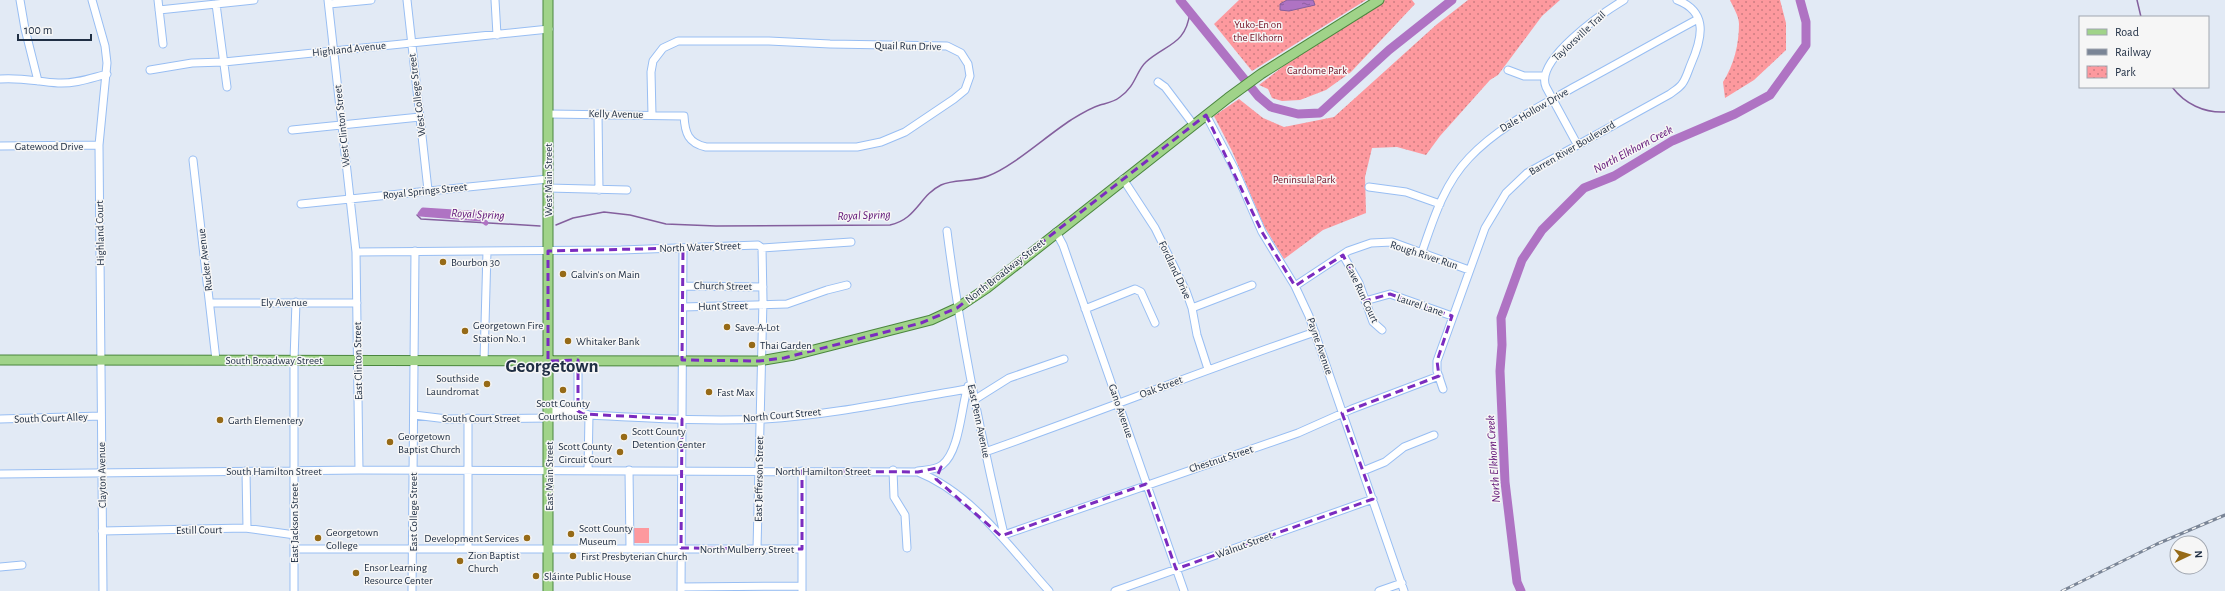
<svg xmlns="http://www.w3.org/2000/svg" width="2225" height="591" font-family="'Alegreya Sans',sans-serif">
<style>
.grass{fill:#fd999e}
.park{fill:url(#park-dots)}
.water{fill:url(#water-ripples);stroke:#845f9d}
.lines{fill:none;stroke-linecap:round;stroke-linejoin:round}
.stream{stroke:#845f9d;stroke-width:1.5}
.canal{stroke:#af73c3;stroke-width:5}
.river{stroke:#af73c3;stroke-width:9}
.minor-casing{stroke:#98bef3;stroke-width:9}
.major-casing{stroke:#4a863e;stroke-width:11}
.minor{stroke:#fff;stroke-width:7}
.major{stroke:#a0d389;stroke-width:9}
.rail-casing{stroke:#7a8596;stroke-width:3}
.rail{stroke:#f6f6f6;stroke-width:1.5;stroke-dasharray:4.5;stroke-linecap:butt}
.marked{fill:none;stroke:#7b2cbf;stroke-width:3;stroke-dasharray:8 5;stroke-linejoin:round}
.poi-dot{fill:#966a17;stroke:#f6f6f6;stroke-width:1.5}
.labels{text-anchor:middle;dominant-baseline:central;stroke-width:3;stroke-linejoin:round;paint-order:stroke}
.park-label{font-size:11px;fill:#710e22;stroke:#f6f6f6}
.street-label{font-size:11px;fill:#202f44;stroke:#f6f6f6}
.poi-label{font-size:11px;fill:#202f44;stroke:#f6f6f6;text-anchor:start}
.water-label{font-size:12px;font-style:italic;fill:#5f1075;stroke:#f6f6f6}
.town-label{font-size:19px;font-weight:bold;fill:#202f44;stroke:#f6f6f6}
</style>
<defs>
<pattern id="park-dots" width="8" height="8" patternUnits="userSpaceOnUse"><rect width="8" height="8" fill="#fd999e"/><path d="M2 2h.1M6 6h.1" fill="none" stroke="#cc7d82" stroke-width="1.8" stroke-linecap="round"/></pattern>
<pattern id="water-ripples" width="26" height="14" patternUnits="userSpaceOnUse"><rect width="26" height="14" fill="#af73c3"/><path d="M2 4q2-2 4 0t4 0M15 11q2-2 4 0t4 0" fill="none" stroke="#8e5fa0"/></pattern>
</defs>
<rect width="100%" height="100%" fill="#e2eaf5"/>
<path class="grass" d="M634,528H649V543H634Z"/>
<path class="park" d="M1239,0H1366L1252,71L1214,24Z
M1384,0H1412L1415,4L1351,72L1326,90L1300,100L1282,101L1272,98L1268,89L1259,85L1285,65Z
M1468,0H1560L1542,16L1498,75L1490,80L1440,136L1426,155L1397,147L1372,148L1365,177L1366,213L1323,230L1284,259L1264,226L1232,151L1214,116L1239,99L1263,118L1284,127L1334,117L1436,25Z
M1730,0H1780L1786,23V50L1754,80L1725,98L1723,82C1734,65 1739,44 1739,24C1739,16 1733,7 1730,0Z"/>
<path class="water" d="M1287,0H1313L1315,5L1289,11L1280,10V4Z"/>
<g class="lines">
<path class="stream" d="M2137,0L2141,17
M2172,87C2185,104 2204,113 2225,112
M417,215L421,219L540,226
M556,225L573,218L604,212L630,215L666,224L716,226L890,225C917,219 919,196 941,185C953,179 973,182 988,176C1014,166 1046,136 1071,120C1079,115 1090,108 1100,105C1107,103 1114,102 1120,97C1136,86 1136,71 1146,62C1166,44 1186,45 1190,12"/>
<path class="canal" d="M485,214L423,210L420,214L481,219L486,223"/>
<path class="river" d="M1180,0L1258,96L1271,107L1298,114L1320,113L1389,50L1452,0
M1521,591L1517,582L1505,482L1500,371L1502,345L1501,318L1522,260L1542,230L1584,188L1614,176L1672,141L1735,114L1770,95L1806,45V22L1800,0"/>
<g class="minor-casing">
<path id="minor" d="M20,0L25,29L38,81
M92,0L105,46L107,63L99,145L103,591
M158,0L163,44
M328,0L356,252L359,470
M407,0L428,190
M495,0L497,35
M216,4L227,87
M329,4L371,0
M159,10L254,0
M150,70L192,63L224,62L549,29
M1508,70L1524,76H1544
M0,79C20,77 39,82 58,83C75,84 91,78 107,74
M1158,82L1165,87L1193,124
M549,114L684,116C685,133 688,143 706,147H857L881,142L905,132L954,99L965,90L970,76L968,64L961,53L947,46L830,44L769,41H678L663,48L653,61L651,72L652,115
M598,114L599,190
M1206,115L1234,168L1262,232L1295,286L1309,316L1404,591
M292,130L420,117
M1577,144L1546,87C1534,60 1604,12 1624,0
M0,146L99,145
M193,160L216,360
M1123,179L1155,228L1186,291L1192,308L1197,335L1208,369
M1369,187L1406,192L1440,204
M548,188L627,190
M301,204L548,179
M947,231C960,334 980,433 1004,534
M1056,232L1063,245L1184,591
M356,252L621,250L758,245L762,248L851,242
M1422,252C1433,220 1444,184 1469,158C1498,127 1539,107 1576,86C1617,64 1657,41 1698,19
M1343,255L1359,283L1373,322L1382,330
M683,286L763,287
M1295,286L1348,251L1371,243L1392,242L1469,270
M1365,301L1390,294L1452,316
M210,303H357
M683,307L787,304L827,290L847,285
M1192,308L1252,285
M1085,309L1135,289L1141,292L1155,323
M484,361L487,251
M1443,389L1437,371V361L1485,228L1506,193L1527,173L1670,94C1674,91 1679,88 1682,84C1686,79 1688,71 1691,64C1702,39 1709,12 1677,0
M974,400L1009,378L1064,359
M549,411H578L589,415C647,418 707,422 765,419C832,415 900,400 967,389
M578,411V360
M414,415L447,419L549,418
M0,419L101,416
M985,452C1096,413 1204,370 1315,332
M588,470L589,415
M629,470L630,548
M893,470L894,497L905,515L907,548
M246,471L247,528
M918,471C925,470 936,470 942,465C960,451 961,407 968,386
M1363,471L1385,462L1404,447L1434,435
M0,474L359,470L918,472C973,494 1010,548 1049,591
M102,531L245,528L295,535
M1001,536L1298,433L1352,409L1439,376
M468,548V418
M294,549H802
M757,549L763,300L762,248
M0,567L22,565
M681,587L802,586
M294,591V360L296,302
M412,591L415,251
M681,591L683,248
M802,591V471
M1115,591L1373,499
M1379,591L1402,583"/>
</g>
<g class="major-casing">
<path id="major" d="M0,360L759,361L794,355L931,320L957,308L987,288L1228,98L1261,74L1379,0
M548,591V0"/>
</g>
<use href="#minor" class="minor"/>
<use href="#major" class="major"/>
<g class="rail-casing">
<path id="rail" d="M2062,591L2157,544L2225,515"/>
</g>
<use href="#rail" class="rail"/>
</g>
<path class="marked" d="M1206,115L1262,232L1295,286L1343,255L1365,301L1390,294L1452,316L1437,361L1439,376L1342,413L1373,499L1176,569L1146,484L1001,536L936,479L941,467L918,472L802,471V549L681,548L682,419L583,414L578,411V360L548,361V251L683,248L682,360L759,361L784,358L921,323L957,308Z"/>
<g class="poi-dot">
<circle cx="443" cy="262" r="4"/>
<circle cx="563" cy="274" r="4"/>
<circle cx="727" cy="327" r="4"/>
<circle cx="465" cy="331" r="4"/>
<circle cx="568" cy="341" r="4"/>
<circle cx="752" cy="345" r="4"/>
<circle cx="487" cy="384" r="4"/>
<circle cx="563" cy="390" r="4"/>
<circle cx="709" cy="392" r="4"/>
<circle cx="220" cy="420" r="4"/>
<circle cx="624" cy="437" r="4"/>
<circle cx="390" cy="442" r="4"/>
<circle cx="620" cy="452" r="4"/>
<circle cx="571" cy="534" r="4"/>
<circle cx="318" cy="538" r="4"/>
<circle cx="527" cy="538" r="4"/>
<circle cx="573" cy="556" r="4"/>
<circle cx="460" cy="561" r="4"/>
<circle cx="356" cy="573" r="4"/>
<circle cx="536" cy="576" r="4"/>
</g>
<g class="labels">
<g class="park-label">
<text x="1258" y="24">Yuko-En on<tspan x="1258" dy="13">the Elkhorn</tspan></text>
<text x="1317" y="70">Cardome Park</text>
<text x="1304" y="179">Peninsula Park</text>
</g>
<g class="street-label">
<text transform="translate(1579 36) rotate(-43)">Taylorsville Trail</text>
<text transform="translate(908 46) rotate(1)">Quail Run Drive</text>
<text transform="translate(349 49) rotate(-6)">Highland Avenue</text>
<text transform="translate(417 95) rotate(-97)">West College Street</text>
<text transform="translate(1534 110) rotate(-30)">Dale Hollow Drive</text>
<text transform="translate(616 114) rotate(1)">Kelly Avenue</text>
<text transform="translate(342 126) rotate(-96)">West Clinton Street</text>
<text x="49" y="146">Gatewood Drive</text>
<text transform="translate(1572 148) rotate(-30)">Barren River Boulevard</text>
<text transform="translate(548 180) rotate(-90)">West Main Street</text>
<text transform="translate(425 191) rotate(-6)">Royal Springs Street</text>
<text transform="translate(100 233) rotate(-91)">Highland Court</text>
<text transform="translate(700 247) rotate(-2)">North Water Street</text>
<text transform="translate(1424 255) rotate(18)">Rough River Run</text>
<text transform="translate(205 260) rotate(-97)">Rucker Avenue</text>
<text transform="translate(1175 270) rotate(65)">Fordland Drive</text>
<text transform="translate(1005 271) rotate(-38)">North Broadway Street</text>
<text transform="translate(723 286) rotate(1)">Church Street</text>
<text transform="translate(1362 293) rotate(65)">Cave Run Court</text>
<text x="284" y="302">Ely Avenue</text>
<text transform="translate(1420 305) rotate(19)">Laurel Lane</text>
<text transform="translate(723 306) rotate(-1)">Hunt Street</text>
<text transform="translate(1320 346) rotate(71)">Payne Avenue</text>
<text x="274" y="360">South Broadway Street</text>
<text transform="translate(358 361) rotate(-91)">East Clinton Street</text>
<text transform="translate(1161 387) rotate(-21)">Oak Street</text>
<text transform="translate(1121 411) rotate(71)">Gano Avenue</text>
<text transform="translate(782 415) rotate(-5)">North Court Street</text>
<text transform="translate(51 418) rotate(-2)">South Court Alley</text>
<text x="481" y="418">South Court Street</text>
<text transform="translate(979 421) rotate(78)">East Penn Avenue</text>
<text transform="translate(1221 459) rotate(-18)">Chestnut Street</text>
<text x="274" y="471">South Hamilton Street</text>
<text x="823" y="471">North Hamilton Street</text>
<text transform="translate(102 475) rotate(-91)">Clayton Avenue</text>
<text transform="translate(549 476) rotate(-90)">East Main Street</text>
<text transform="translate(759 479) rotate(-89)">East Jefferson Street</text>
<text transform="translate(413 512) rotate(-90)">East College Street</text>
<text transform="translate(294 523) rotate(-90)">East Jackson Street</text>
<text transform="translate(199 530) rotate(-1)">Estill Court</text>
<text transform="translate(1244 545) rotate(-20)">Walnut Street</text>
<text x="747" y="549">North Mulberry Street</text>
</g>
<g class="poi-label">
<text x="451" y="262">Bourbon 30</text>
<text x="571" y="274">Galvin's on Main</text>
<text x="473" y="325">Georgetown Fire<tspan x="473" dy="13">Station No. 1</tspan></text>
<text x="735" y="327">Save-A-Lot</text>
<text x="576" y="341">Whitaker Bank</text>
<text x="760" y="345">Thai Garden</text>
<text x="479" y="378" text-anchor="end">Southside<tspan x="479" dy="13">Laundromat</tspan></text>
<text x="717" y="392">Fast Max</text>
<text x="563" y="403" text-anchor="middle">Scott County<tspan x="563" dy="13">Courthouse</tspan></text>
<text x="228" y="420">Garth Elementery</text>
<text x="632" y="431">Scott County<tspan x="632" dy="13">Detention Center</tspan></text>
<text x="398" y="436">Georgetown<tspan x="398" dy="13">Baptist Church</tspan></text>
<text x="612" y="446" text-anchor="end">Scott County<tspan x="612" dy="13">Circuit Court</tspan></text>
<text x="579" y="528">Scott County<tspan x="579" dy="13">Museum</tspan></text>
<text x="326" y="532">Georgetown<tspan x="326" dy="13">College</tspan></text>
<text x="519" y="538" text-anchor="end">Development Services</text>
<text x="468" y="555">Zion Baptist<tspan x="468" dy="13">Church</tspan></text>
<text x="581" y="556">First Presbyterian Church</text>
<text x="364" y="567">Ensor Learning<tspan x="364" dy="13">Resource Center</tspan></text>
<text x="544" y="576">Sláinte Public House</text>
</g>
<g class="water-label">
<text transform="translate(1633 149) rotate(-28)">North Elkhorn Creek</text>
<text transform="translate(478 214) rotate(3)">Royal Spring</text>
<text transform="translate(864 215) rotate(-2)">Royal Spring</text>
<text transform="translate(1493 459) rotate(-94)">North Elkhorn Creek</text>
</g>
<g class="town-label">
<text x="552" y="366">Georgetown</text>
</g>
</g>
<rect x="2079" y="16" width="130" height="72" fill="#f6f6f6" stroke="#a0a6af"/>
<rect x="2087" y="29" width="20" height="6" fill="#a0d389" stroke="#a0a6af"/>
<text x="2115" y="36" font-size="12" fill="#202f44">Road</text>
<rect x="2087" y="49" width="20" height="6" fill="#7a8596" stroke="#a0a6af"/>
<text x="2115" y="56" font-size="12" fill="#202f44">Railway</text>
<rect x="2087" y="66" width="20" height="12" fill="url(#park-dots)" stroke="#a0a6af"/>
<text x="2115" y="76" font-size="12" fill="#202f44">Park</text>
<g transform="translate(2189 555) rotate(86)"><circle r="19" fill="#f6f6f6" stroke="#a0a6af"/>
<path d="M0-3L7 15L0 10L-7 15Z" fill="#966a17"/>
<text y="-6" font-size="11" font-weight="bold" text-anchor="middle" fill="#202f44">N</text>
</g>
<path d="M18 34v6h73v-6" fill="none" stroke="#202f44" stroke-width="2"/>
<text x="24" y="34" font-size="12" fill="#202f44" stroke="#f6f6f6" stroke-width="3" paint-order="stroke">100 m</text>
</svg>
